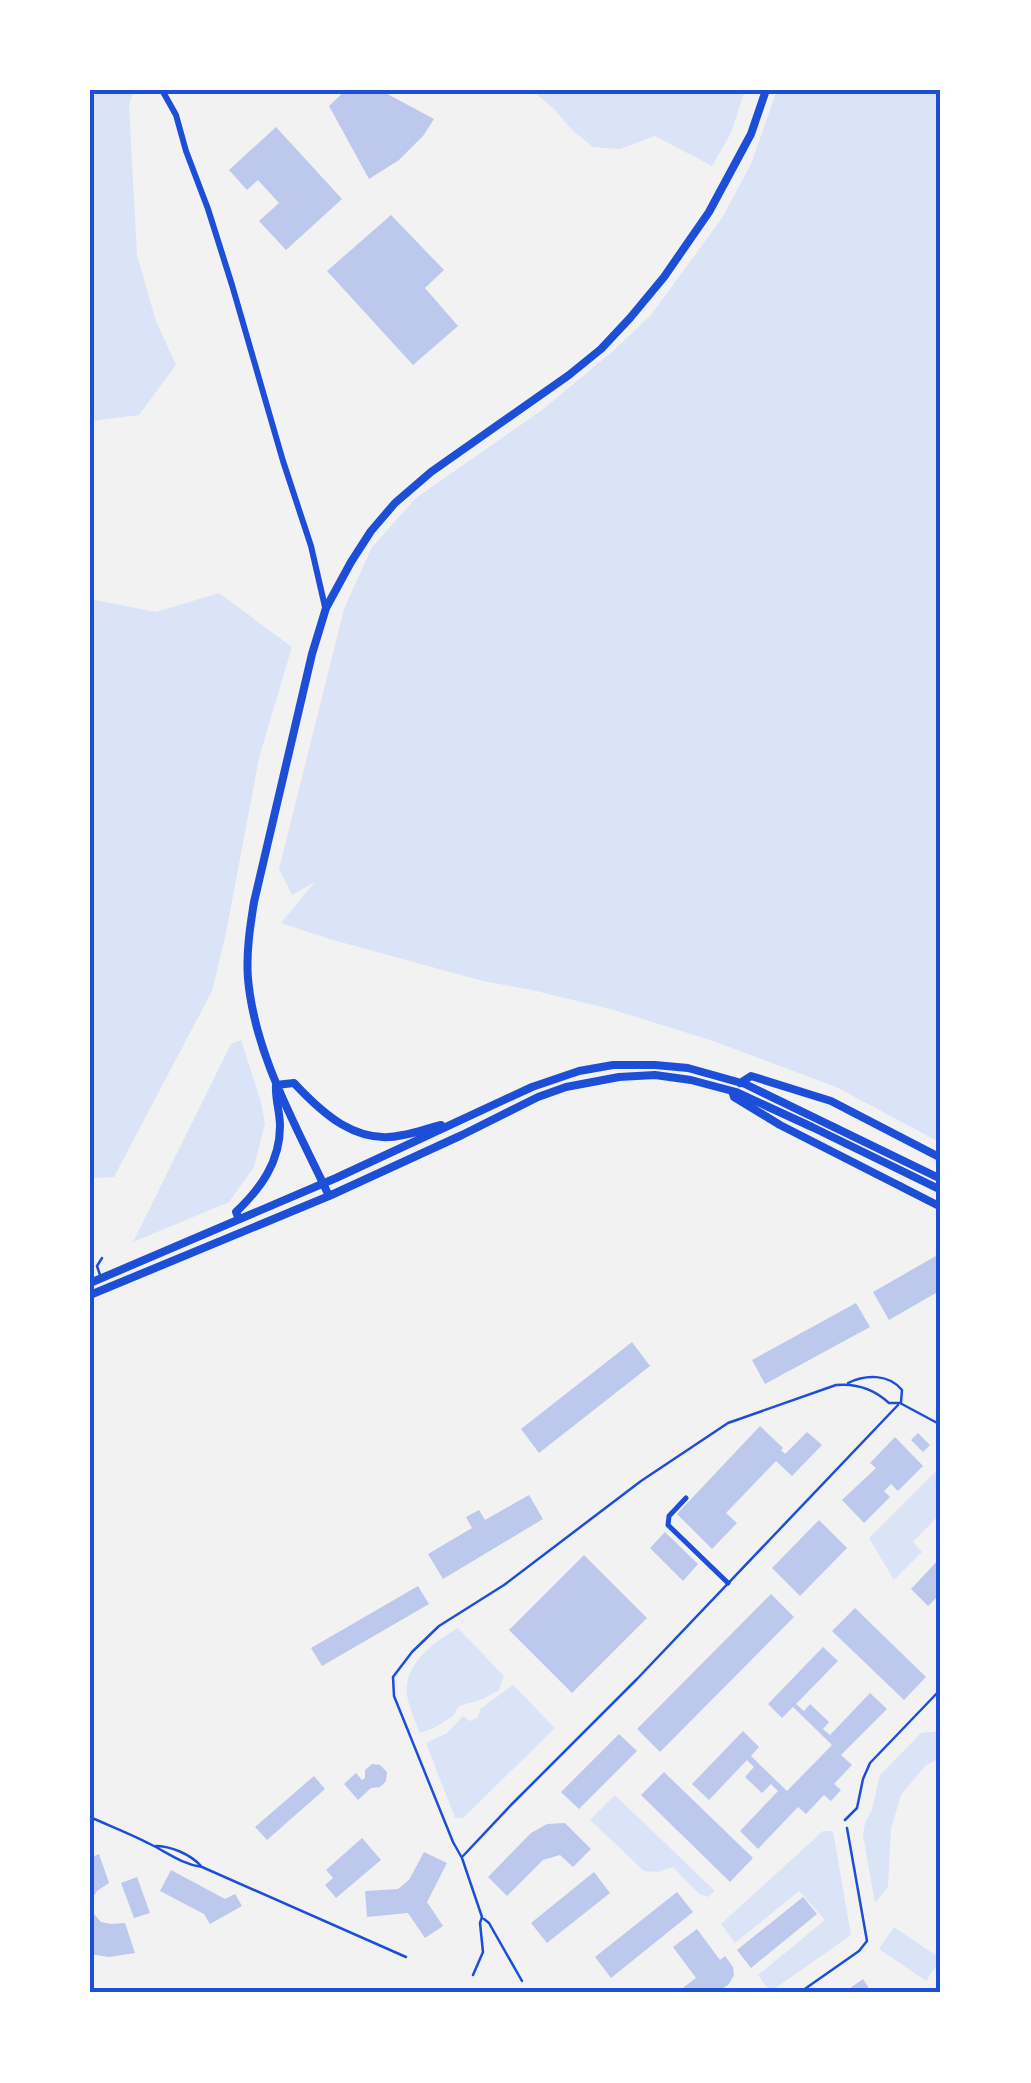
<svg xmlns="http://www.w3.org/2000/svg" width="1031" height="2083" font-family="'DM Sans',sans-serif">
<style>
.green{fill:#dbe4f7}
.building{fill:#bdc9ec}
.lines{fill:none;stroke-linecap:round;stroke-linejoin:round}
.service{stroke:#1d4ed8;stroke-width:2.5}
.pedestrian{stroke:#1d4ed8;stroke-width:5}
.minor{stroke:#1d4ed8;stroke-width:6}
.tertiary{stroke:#1d4ed8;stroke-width:8}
.neatline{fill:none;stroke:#1d4ed8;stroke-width:4}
</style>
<rect width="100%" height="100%" fill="#f2f2f2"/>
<path class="green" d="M90,90H134L129,105L137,255L156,321L176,365L139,415L90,421Z
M534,90H745L731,133L712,166L655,136L620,149L593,147L573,131L553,108L534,92Z
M777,90H941V1143L836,1087L713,1041L614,1010L532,990L483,981L333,940L281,923L315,882L292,895L279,869L344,609L372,547L416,498L542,410L613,351L651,315L722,218L751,164Z
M219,593L292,647L259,758L226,933L212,991L114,1177L92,1178L90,1177V599L156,612Z
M241,1040L261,1102L265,1124L254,1167L229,1202L133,1242L231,1044Z
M941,1466V1513L913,1542L922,1552L894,1580L869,1538Z
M458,1628L504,1676L499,1690L483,1699L459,1706L453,1716L434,1728L420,1733C415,1721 409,1708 407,1695C403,1664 434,1642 458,1628Z
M513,1685L555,1728L463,1818H455L426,1743L447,1733L463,1716L470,1721L478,1717L480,1709Z
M941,1731V1758L926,1765L901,1795L891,1829L888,1887L875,1903L863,1835L865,1823L872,1809L880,1775L921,1733Z
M615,1795L715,1891L708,1897L699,1894L673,1867L658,1872L644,1871L590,1820Z
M823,1831H833L851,1935L770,1992L758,1975L825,1920L799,1891L735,1943L721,1924Z
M894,1927L941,1959L926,1981L879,1949Z"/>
<path class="building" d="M346,90H380L434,119L423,136L399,160L369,179L329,106Z
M276,127L342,199L286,250L259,221L279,203L258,180L247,190L229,170Z
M391,215L444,270L425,288L458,326L413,365L327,271Z
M941,1253V1290L889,1320L873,1292Z
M856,1303L870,1327L765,1384L752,1360Z
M632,1342L650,1366L539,1453L521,1429Z
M760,1426L783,1448L781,1450L785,1454L807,1432L822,1445L792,1476L776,1461L726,1513L737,1523L712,1549L677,1514Z
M918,1433L930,1445L923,1452L911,1440Z
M895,1437L923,1466L898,1491L891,1484L884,1491L890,1497L864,1523L842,1500L876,1468L870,1463Z
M529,1495L543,1519L443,1579L428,1554L472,1528L466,1517L479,1510L485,1520Z
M819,1520L847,1548L800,1596L772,1568Z
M665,1532L698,1564L683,1581L650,1548Z
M584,1555L647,1618L572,1693L509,1630Z
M941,1557V1593L928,1606L911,1589Z
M418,1586L429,1604L322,1666L311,1648Z
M771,1594L794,1617L660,1752L637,1729Z
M855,1608L926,1677L904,1700L832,1631Z
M823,1647L838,1661L796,1704L804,1711L810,1704L829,1722L823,1729L830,1735L870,1693L887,1709L841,1755L852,1765L834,1784L841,1790L831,1801L824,1795L806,1814L798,1807L758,1849L740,1831L778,1791L771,1784L762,1793L745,1777L754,1767L747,1760L709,1800L692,1784L743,1731L759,1747L751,1756L787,1791L832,1745L793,1707L782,1718L768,1704Z
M619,1734L637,1751L579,1809L561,1792Z
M372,1764L380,1765L387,1772L386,1781L380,1787L371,1788L358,1800L344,1784L356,1773L362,1780L365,1778V1770Z
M664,1772L753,1858L730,1882L641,1795Z
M314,1776L325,1789L267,1840L255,1827Z
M565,1823L591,1849L573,1867L560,1855L543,1860L507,1896L488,1877L531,1833L547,1824Z
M362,1838L381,1860L336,1898L325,1885L333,1878L326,1870Z
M424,1852L447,1863L427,1902L443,1926L425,1938L408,1913L367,1917L365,1891L398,1889L409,1880Z
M99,1854L109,1883L97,1891L90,1902V1858Z
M171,1870L225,1899L235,1894L242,1906L210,1924L204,1914L160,1891Z
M594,1872L610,1893L547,1943L531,1923Z
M137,1877L150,1913L134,1918L121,1883Z
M677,1892L693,1912L611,1978L595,1957Z
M803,1897L817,1914L751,1968L737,1950Z
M90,1903L94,1914L101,1922L111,1924L125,1923L135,1953L109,1957L90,1954Z
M697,1929L720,1960L725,1956L733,1967L734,1975L729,1984L717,1993H676L696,1978L673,1947Z
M863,1979L872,1993H843Z"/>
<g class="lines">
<path class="service" d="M100,1275L97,1266L102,1258
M848,1383C866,1374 889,1374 902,1390L901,1402
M90,1817C110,1826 131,1834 150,1844C168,1853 182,1864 202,1867L406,1957
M845,1820L857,1808L863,1779L870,1763L941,1689
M155,1846C171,1846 190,1854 201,1866
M463,1856L511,1805L637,1679L898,1405
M484,1919L489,1923L522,1981
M473,1975L483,1952L480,1923L482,1917L462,1858L453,1842L394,1696L393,1677L412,1652L439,1626L504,1585L641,1481L728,1423L836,1385C857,1383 874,1389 889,1403H900L941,1425
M799,1993L859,1951L867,1941L847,1828"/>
<path class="pedestrian" d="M686,1498L669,1516L668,1525L728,1583"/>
<path class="minor" d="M162,90L176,115L186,151L208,209L232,285L283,461L311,546L325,607"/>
<path class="tertiary" d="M740,1083L751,1076L831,1101L941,1158
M732,1091L734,1097L780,1125L941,1207
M329,1196C297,1127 255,1056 248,979C246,953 250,927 254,902L312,654L326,608L351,562L371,531L395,503L431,472L569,375L601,349L630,318L664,277L709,212L751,134L766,90
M239,1219L236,1212C261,1188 280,1162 280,1126C280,1111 275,1100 276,1085L294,1083C322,1113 357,1146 403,1135C416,1133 428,1128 441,1125
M90,1283L336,1178L532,1087L579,1071L613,1065H655L688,1068L745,1084L941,1179
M90,1295L329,1196L462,1135L538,1097L566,1087L619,1077L655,1075L691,1080L736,1092L812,1127L941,1190"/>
</g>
<rect width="1031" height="2083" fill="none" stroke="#ffffff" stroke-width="185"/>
<rect x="92" y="92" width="846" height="1898" class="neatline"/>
</svg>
